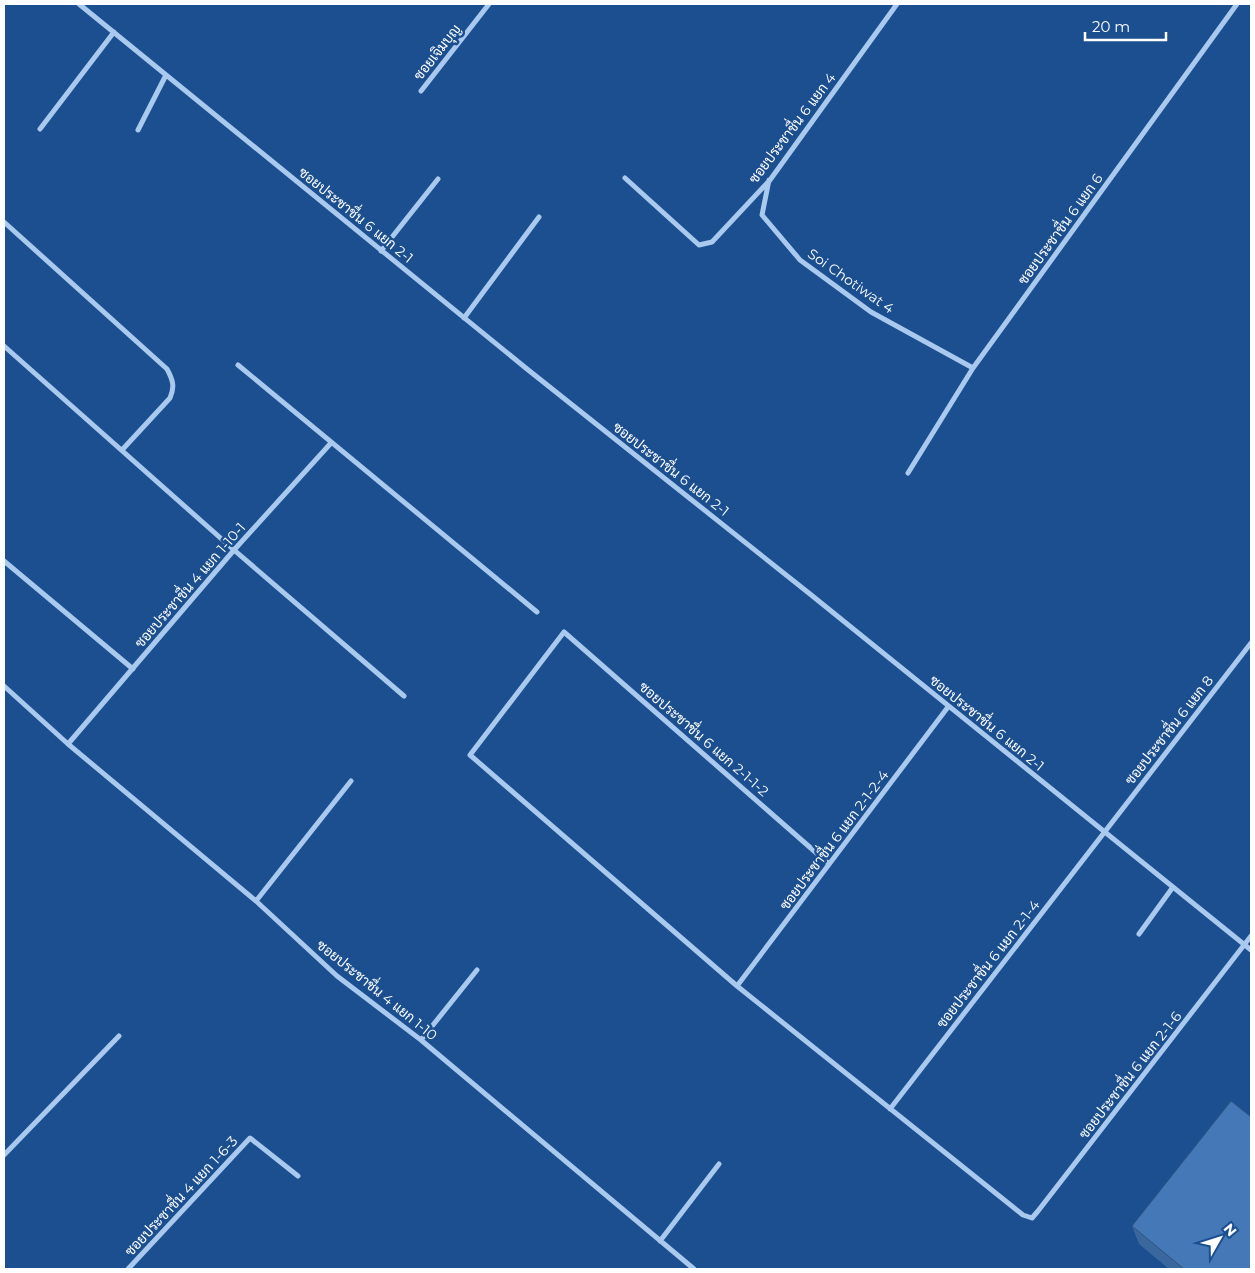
<svg xmlns="http://www.w3.org/2000/svg" width="1255" height="1273" font-family="Montserrat,Sarabun,sans-serif">
<style>
.lines{fill:none;stroke-linecap:round;stroke-linejoin:round}
.minor{stroke:#a9c9ee;stroke-width:5}
.wall{fill:#3a679d}
.building{fill:#4478b7;stroke:#305480}
.labels{text-anchor:middle;dominant-baseline:central;stroke-width:5;stroke-linejoin:round;paint-order:stroke}
.street-label{font-size:14px;fill:#fff;stroke:#1b4f8f}
</style>
<rect width="100%" height="100%" fill="#1b4f8f"/>
<g class="lines">
<path class="minor" d="M79,4L527,369L810,594L1251,950
M421,91L489,4
M40,129L114,32
M138,130L166,75
M625,178L699,245L712,242L770,180L897,4
M769,180L762,215L800,260L871,312L973,368
M4,222L167,369C173,380 175,387 170,398L122,450
M381,251L438,179
M464,318L539,217
M4,346L234,550L404,696
M238,365L537,612
M908,473L973,368L1237,4
M4,561L133,669
M4,686L68,744L256,901L337,976L421,1040L694,1269
M68,744L234,550L331,443
M829,864L564,632L470,755L737,986L1023,1215L1032,1218L1038,1211L1251,936
M256,901L351,781
M1139,934L1173,887
M737,986L948,707
M421,1040L477,970
M890,1109L1251,643
M4,1155L119,1036
M660,1241L719,1164
M128,1269L250,1138L298,1176"/>
</g>
<path class="wall" d="M1132,1226L1251,1269H1169L1139,1244Z"/>
<path class="building" d="M1231,1101L1251,1117V1269H1184L1132,1226Z"/>
<g class="labels">
<g class="street-label">
<text transform="translate(437 52) rotate(-52)">ซอยเจิมบุญ</text>
<text transform="translate(792 128) rotate(-53)">ซอยประชาชื่น 6 แยก 4</text>
<text transform="translate(356 215) rotate(39)">ซอยประชาชื่น 6 แยก 2-1</text>
<text transform="translate(1060 229) rotate(-54)">ซอยประชาชื่น 6 แยก 6</text>
<text transform="translate(851 281) rotate(35)">Soi Chotiwat 4</text>
<text transform="translate(671 469) rotate(38)">ซอยประชาชื่น 6 แยก 2-1</text>
<text transform="translate(190 585) rotate(-49)">ซอยประชาชื่น 4 แยก 1-10-1</text>
<text transform="translate(987 723) rotate(39)">ซอยประชาชื่น 6 แยก 2-1</text>
<text transform="translate(1169 730) rotate(-52)">ซอยประชาชื่น 6 แยก 8</text>
<text transform="translate(704 739) rotate(41)">ซอยประชาชื่น 6 แยก 2-1-1-2</text>
<text transform="translate(834 840) rotate(-53)">ซอยประชาชื่น 6 แยก 2-1-2-4</text>
<text transform="translate(988 964) rotate(-52)">ซอยประชาชื่น 6 แยก 2-1-4</text>
<text transform="translate(377 990) rotate(39)">ซอยประชาชื่น 4 แยก 1-10</text>
<text transform="translate(1130 1075) rotate(-52)">ซอยประชาชื่น 6 แยก 2-1-6</text>
<text transform="translate(181 1196) rotate(-47)">ซอยประชาชื่น 4 แยก 1-6-3</text>
</g>
</g>
<rect width="1255" height="1273" fill="none" stroke="#ffffff" stroke-width="10"/>
<g transform="translate(1220 1238) rotate(51)" stroke="#1b4f8f" stroke-width="4" paint-order="stroke">
<path d="M0-4L9 19L0 12L-9 19Z" fill="#ffffff"/>
<text y="-8" font-size="14" font-weight="bold" text-anchor="middle" fill="#ffffff">N</text>
</g>
<path d="M1085 32v8h81v-8" fill="none" stroke="#ffffff" stroke-width="2.5"/>
<text x="1092" y="32" font-size="15" fill="#ffffff" stroke="#1b4f8f" stroke-width="4" paint-order="stroke">20 m</text>
</svg>
